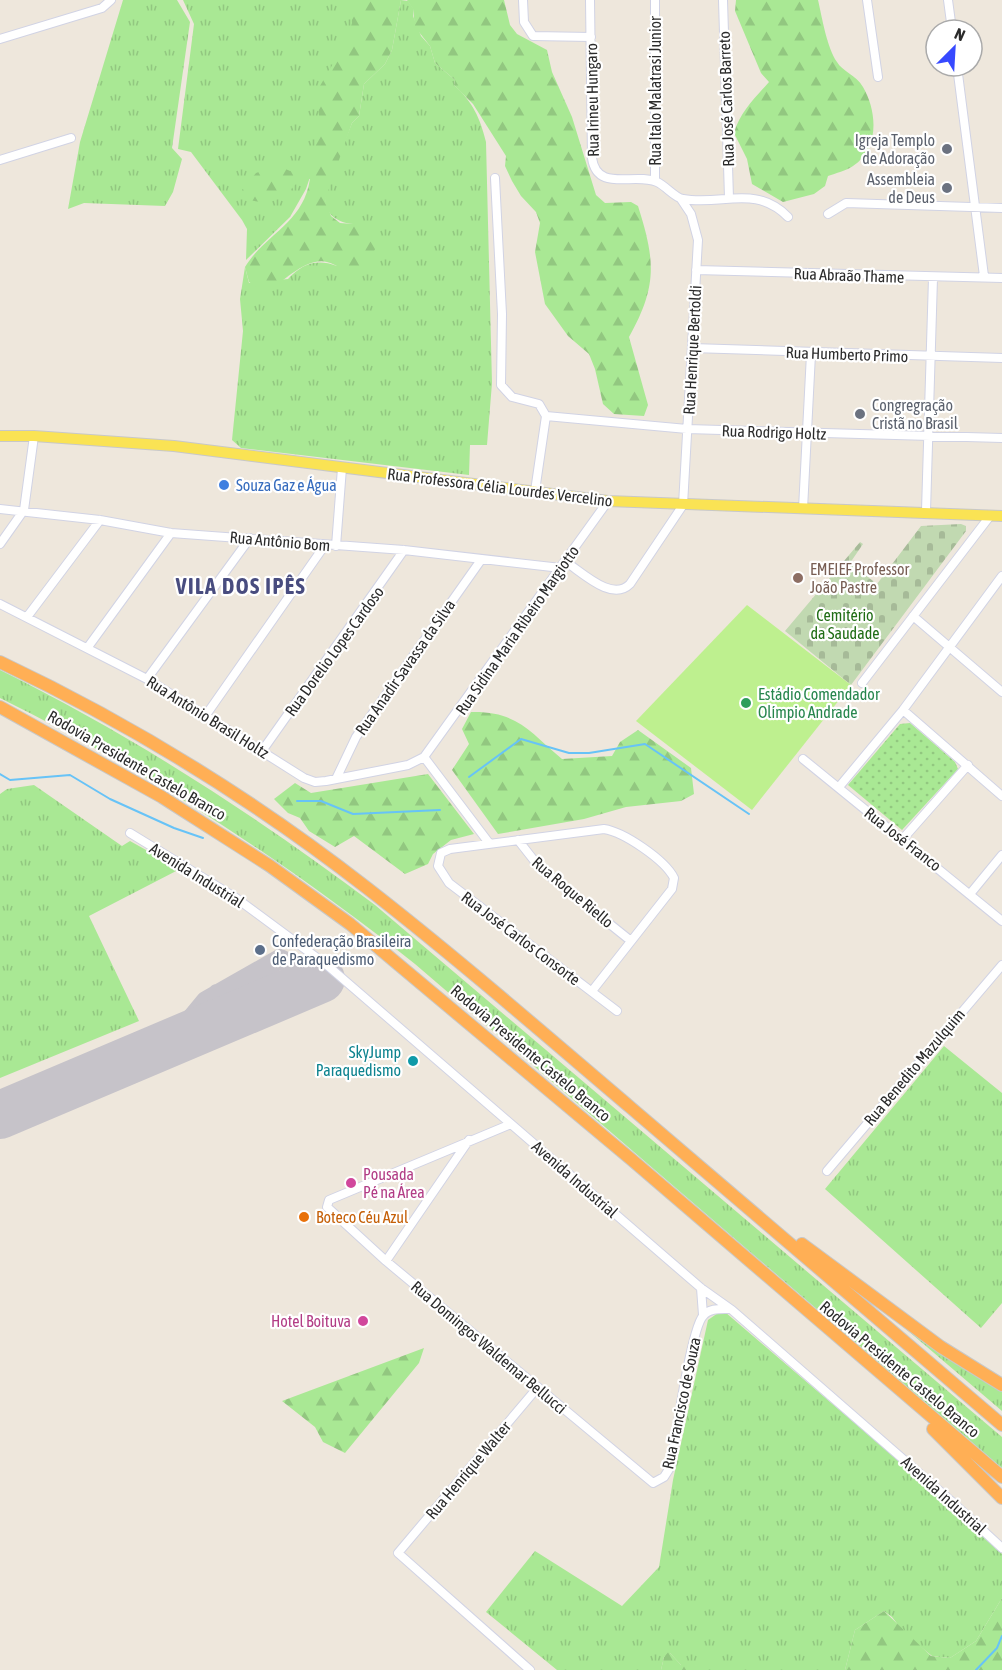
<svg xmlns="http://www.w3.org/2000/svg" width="1002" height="1670" font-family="'Asap Condensed',sans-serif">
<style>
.grass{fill:url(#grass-tufts)}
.forest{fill:url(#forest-firs)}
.cemetery{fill:url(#cemetery-stones)}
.park{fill:url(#park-dots)}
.pitch{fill:#bef08f}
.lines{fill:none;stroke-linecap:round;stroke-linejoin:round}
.stream{stroke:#67c3f7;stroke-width:2}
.taxiway{stroke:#c6c3c9;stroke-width:20}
.runway{stroke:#c6c3c9;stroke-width:48}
.minor-casing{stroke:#d1d3e4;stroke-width:10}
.major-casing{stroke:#c8c8c8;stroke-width:12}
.highway-casing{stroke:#c8c8c8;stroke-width:14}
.minor{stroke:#fff;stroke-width:8}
.major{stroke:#fae354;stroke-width:10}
.highway{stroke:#ffaf55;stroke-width:12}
.worship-dot{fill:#6b7280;stroke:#fff;stroke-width:2}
.shop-dot{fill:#3f7fe0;stroke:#fff;stroke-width:2}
.education-dot{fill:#8d6e63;stroke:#fff;stroke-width:2}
.leisure-dot{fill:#2e9e5b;stroke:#fff;stroke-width:2}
.service-dot{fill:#5c6f8a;stroke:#fff;stroke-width:2}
.culture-dot{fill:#0f9aa8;stroke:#fff;stroke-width:2}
.hotel-dot{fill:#d1479c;stroke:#fff;stroke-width:2}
.food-dot{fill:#e8710a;stroke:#fff;stroke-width:2}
.labels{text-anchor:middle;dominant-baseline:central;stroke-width:4.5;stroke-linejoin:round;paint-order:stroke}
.street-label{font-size:16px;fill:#2b2b2b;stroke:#fff}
.worship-label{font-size:16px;fill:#5b616d;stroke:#fff;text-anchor:end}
.shop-label{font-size:16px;fill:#366cbe;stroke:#fff;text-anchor:start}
.education-label{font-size:16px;fill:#785e54;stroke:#fff;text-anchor:start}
.park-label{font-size:16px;fill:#1f6d15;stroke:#fff}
.leisure-label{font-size:16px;fill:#27864d;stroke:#fff;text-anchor:start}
.service-label{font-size:16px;fill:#4e5e75;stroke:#fff;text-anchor:start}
.culture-label{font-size:16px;fill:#0d838f;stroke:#fff;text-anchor:end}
.hotel-label{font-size:16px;fill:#b23c85;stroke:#fff;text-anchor:start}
.food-label{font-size:16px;fill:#c56008;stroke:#fff;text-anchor:start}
.district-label{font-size:22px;font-weight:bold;letter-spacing:1.5px;fill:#484c7f;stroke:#fff}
</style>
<defs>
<pattern id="grass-tufts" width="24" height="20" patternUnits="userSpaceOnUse" patternTransform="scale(1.5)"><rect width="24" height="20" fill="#a9e894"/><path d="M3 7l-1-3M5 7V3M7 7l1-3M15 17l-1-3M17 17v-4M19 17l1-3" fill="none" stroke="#92c780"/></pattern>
<pattern id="forest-firs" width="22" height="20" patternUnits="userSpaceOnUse" patternTransform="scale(1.5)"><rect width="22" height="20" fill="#a9e894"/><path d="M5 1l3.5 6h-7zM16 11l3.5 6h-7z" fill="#92c780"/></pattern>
<pattern id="cemetery-stones" width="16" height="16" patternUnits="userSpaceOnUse" patternTransform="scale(1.5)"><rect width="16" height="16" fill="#c1d9b1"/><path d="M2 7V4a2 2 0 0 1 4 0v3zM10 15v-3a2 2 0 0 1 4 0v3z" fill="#a6ba98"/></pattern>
<pattern id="park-dots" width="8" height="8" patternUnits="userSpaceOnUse" patternTransform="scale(1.5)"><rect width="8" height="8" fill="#a9e894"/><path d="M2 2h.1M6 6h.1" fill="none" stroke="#92c780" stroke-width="1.8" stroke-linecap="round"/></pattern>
</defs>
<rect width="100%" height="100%" fill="#eee7dc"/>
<path class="grass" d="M123,0H177L190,22L172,148L182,159L173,192L165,206L84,203L68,209L80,142Z
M183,0H369L306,189L290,217L246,260L247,229L242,220L191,152L178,149L194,24Z
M401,0L408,1L413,8V16L421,36L430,46L435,63L455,80L454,85C473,102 480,118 486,142L492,383L487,445H470L469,475L241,448L232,440L243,331L240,299L245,267L249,283L288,279C302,264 316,258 337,266L353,224C339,223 325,215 325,199C326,185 346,139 352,123L359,116L364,84L385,64L392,50Z
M0,670C132,735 258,817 375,905L1002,1437V1468L415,964C286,862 148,771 0,698Z
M34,785L122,846L130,841L180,869L89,916L139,1021L0,1078V794L7,789Z
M944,1046L1002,1093V1303L981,1328L825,1189Z
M879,1306L1002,1388V1411Z
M725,1312L947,1502L1002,1554V1598L976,1641L950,1658L932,1656L905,1634L892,1617L884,1611L855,1630L845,1670H697V1666L681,1665L670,1653L664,1657L661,1670H557L486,1612L535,1551L622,1606L659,1567L673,1480L708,1320L718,1313Z"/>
<path class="forest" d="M362,0H401L392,50L385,64L364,84L359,116L352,123L325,200L331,216L340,223L353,224L378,233V243L363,274L357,277C347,273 338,265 327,262C306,257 283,282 266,293L249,282L245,267C266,233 303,224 310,179L300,178C285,200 272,206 245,199L242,190L256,173L267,169L279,166L290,171L309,167L320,128L317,91L347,40L352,23L351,13Z
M407,0H504L510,25L517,34L547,50L552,72L572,117L596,195L605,203L631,202L638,206C655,260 658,285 629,337L648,405L644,416L614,414L603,404L595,369L589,354L568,336L545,304L535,252L540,223L536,212L521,196L512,181L505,166L506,156L473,104L454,85L455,80L435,63L430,46L415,27L413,9Z
M736,0H818C822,17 827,48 837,62C842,71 856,75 863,87C877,111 880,148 853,166C846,171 836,173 828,176L825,186L814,194L783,202L752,184L747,159L734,133C740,112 755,98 769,82L761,73L735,11Z
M471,712C517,711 529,731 562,759L612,756L620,742L638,730L691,768L694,794L681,801L626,807L584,819L498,834L452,770L469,744L462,729Z
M428,774L474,834L451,840L433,854L428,864L405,874L354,836L335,847L309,831L300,818L288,813L274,799L295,783L311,793Z
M424,1348L419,1363L345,1453L323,1442L315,1427L282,1401Z
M1002,1598V1670H845L855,1630L884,1611L931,1656L950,1658L976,1641Z
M671,1649L670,1653L681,1665L690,1662L697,1666V1670H661L664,1657Z"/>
<path class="cemetery" d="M961,524L966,526V531L851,685L785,631L860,542L863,544L850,563L877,584L921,526Z"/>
<path class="park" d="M910,723L955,762L958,769L902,830L848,785L900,724Z"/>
<path class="pitch" d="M747,605L851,685L752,810L636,721Z"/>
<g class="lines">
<path class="stream" d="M0,774L10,780L70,775L110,799L174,828L203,838
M469,777L521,739L569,753H589L645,744L749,814
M297,801H321L353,814L440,810
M976,1670L997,1648L1002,1636"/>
<path class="taxiway" d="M217,994L258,1006
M172,1042L206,1001L280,959L321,979"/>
<path class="runway" d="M0,1115L321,979"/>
<g class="minor-casing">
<path id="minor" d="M523,0L524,22L533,36L591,37
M590,0L592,158C597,193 634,172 657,182C666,186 675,198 683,199C722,206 756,184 788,217
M723,0L729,198
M867,0L878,77
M948,0L952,30
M0,39L102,8L111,0
M957,66L984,276
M0,160L71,138
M495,178L502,314L501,385L512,397L539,404L546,416
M655,181V0
M828,214L846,203L1002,208
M696,270L1002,278
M692,348L1002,358
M546,416L687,429L1002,438
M535,491L546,416
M0,509L100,520L171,533L404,550L561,568
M803,509L811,354
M926,511L933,278
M0,544L24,510L34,436
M336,546L342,468
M566,562C583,573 612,602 630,584L683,505L698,240L691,214L681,199
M0,604L147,679L304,778L315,782L326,781L408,765L424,757L608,501
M913,616L1002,692
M27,617L100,520
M88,647L171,533
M147,679L250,538
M862,683L990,516
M903,710L1002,796
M206,715L325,545
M262,751L404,550
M424,757L489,843
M803,759L1002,921
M336,779L356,737L481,560
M839,787L903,710L1002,576
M130,833L236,898L328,966L701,1288L732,1310L950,1500L1002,1548
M518,840L540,868L631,941
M901,841L968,765
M970,894L1002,855
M592,991L672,889L674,878C665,860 624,832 604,829L450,849L441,853L438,866L449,883L617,1011
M511,1124L329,1200L327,1207L386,1261L653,1483L664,1477L671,1466C675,1441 691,1329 703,1316C709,1308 720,1309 729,1309
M827,1171L1002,965
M386,1261L469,1140
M701,1288L703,1315
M530,1670L398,1553L538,1387"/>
</g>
<g class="major-casing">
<path id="major" d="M0,436H34L174,446L608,501L1002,516"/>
</g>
<g class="highway-casing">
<path id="highway" d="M0,662C129,723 254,800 367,888C457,958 543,1033 630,1107C754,1213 878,1319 1002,1425
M0,707L162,797L270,866L350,924L632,1160L1002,1477
M802,1244L941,1347L1002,1385
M933,1429L1002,1498"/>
</g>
<use href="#minor" class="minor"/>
<use href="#major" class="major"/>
<use href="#highway" class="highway"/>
</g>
<g class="worship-dot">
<circle cx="947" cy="149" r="6"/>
<circle cx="947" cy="188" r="6"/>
<circle cx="860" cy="414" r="6"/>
</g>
<circle class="shop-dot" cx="224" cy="485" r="6"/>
<circle class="education-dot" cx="798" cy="578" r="6"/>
<circle class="leisure-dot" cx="746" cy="703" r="6"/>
<circle class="service-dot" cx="260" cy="950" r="6"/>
<circle class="culture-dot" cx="413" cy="1061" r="6"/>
<g class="hotel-dot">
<circle cx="351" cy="1183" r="6"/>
<circle cx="363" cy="1321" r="6"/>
</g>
<circle class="food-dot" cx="304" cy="1217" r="6"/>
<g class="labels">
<g class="street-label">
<text transform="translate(655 91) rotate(-90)">Rua Italo Malatrasi Junior</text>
<text transform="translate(726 99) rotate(-92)">Rua José Carlos Barreto</text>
<text transform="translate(592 100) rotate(-91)">Rua Irineu Hungaro</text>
<text transform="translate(849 275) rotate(2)">Rua Abraão Thame</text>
<text transform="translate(692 350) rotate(-87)">Rua Henrique Bertoldi</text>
<text transform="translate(847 354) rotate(2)">Rua Humberto Primo</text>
<text transform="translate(774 432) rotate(2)">Rua Rodrigo Holtz</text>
<text transform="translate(500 487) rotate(7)">Rua Professora Célia Lourdes Vercelino</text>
<text transform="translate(280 541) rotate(5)">Rua Antônio Bom</text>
<text transform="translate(517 630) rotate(-55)">Rua Sidina Maria Ribeiro Margiotto</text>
<text transform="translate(334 651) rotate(-54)">Rua Dorelio Lopes Cardoso</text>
<text transform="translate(405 667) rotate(-55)">Rua Anadir Savassa da Silva</text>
<text transform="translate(208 717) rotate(32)">Rua Antônio Brasil Holtz</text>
<text transform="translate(137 765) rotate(30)">Rodovia Presidente Castelo Branco</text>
<text transform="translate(903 839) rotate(38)">Rua José Franco</text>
<text transform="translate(197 875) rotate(32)">Avenida Industrial</text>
<text transform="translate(573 892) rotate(40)">Rua Roque Riello</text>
<text transform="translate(521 938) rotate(37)">Rua José Carlos Consorte</text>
<text transform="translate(531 1053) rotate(40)">Rodovia Presidente Castelo Branco</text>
<text transform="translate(914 1067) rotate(-50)">Rua Benedito Mazulquim</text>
<text transform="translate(575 1179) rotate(41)">Avenida Industrial</text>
<text transform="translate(489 1347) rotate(40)">Rua Domingos Waldemar Bellucci</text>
<text transform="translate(900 1369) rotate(40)">Rodovia Presidente Castelo Branco</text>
<text transform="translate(681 1403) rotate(-78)">Rua Francisco de Souza</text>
<text transform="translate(468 1470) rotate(-50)">Rua Henrique Walter</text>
<text transform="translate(944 1495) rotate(42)">Avenida Industrial</text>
</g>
<g class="worship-label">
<text x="935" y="140">Igreja Templo<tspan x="935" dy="18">de Adoração</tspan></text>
<text x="935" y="179">Assembleia<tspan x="935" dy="18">de Deus</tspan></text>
<text x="872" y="405" text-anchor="start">Congregração<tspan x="872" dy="18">Cristã no Brasil</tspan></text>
</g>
<g class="shop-label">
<text x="236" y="485">Souza Gaz e Água</text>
</g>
<g class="education-label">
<text x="810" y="569">EMEIEF Professor<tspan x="810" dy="18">João Pastre</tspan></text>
</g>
<g class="park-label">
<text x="845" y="615">Cemitério<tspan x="845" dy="18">da Saudade</tspan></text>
</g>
<g class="leisure-label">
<text x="758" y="694">Estádio Comendador<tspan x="758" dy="18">Olímpio Andrade</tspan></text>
</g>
<g class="service-label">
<text x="272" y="941">Confederação Brasileira<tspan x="272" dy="18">de Paraquedismo</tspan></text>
</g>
<g class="culture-label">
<text x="401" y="1052">SkyJump<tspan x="401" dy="18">Paraquedismo</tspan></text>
</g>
<g class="hotel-label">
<text x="363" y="1174">Pousada<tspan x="363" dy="18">Pé na Área</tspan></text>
<text x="351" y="1321" text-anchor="end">Hotel Boituva</text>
</g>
<g class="food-label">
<text x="316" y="1217">Boteco Céu Azul</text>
</g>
<g class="district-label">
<text x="241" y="586">VILA DOS IPÊS</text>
</g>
</g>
<g transform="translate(954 48) rotate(24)"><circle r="28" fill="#ffffff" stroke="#aaaaaa" stroke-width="1.5"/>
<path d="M0-4.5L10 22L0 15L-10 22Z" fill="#3749ff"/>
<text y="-9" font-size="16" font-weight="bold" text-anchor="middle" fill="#2b2b2b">N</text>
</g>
</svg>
